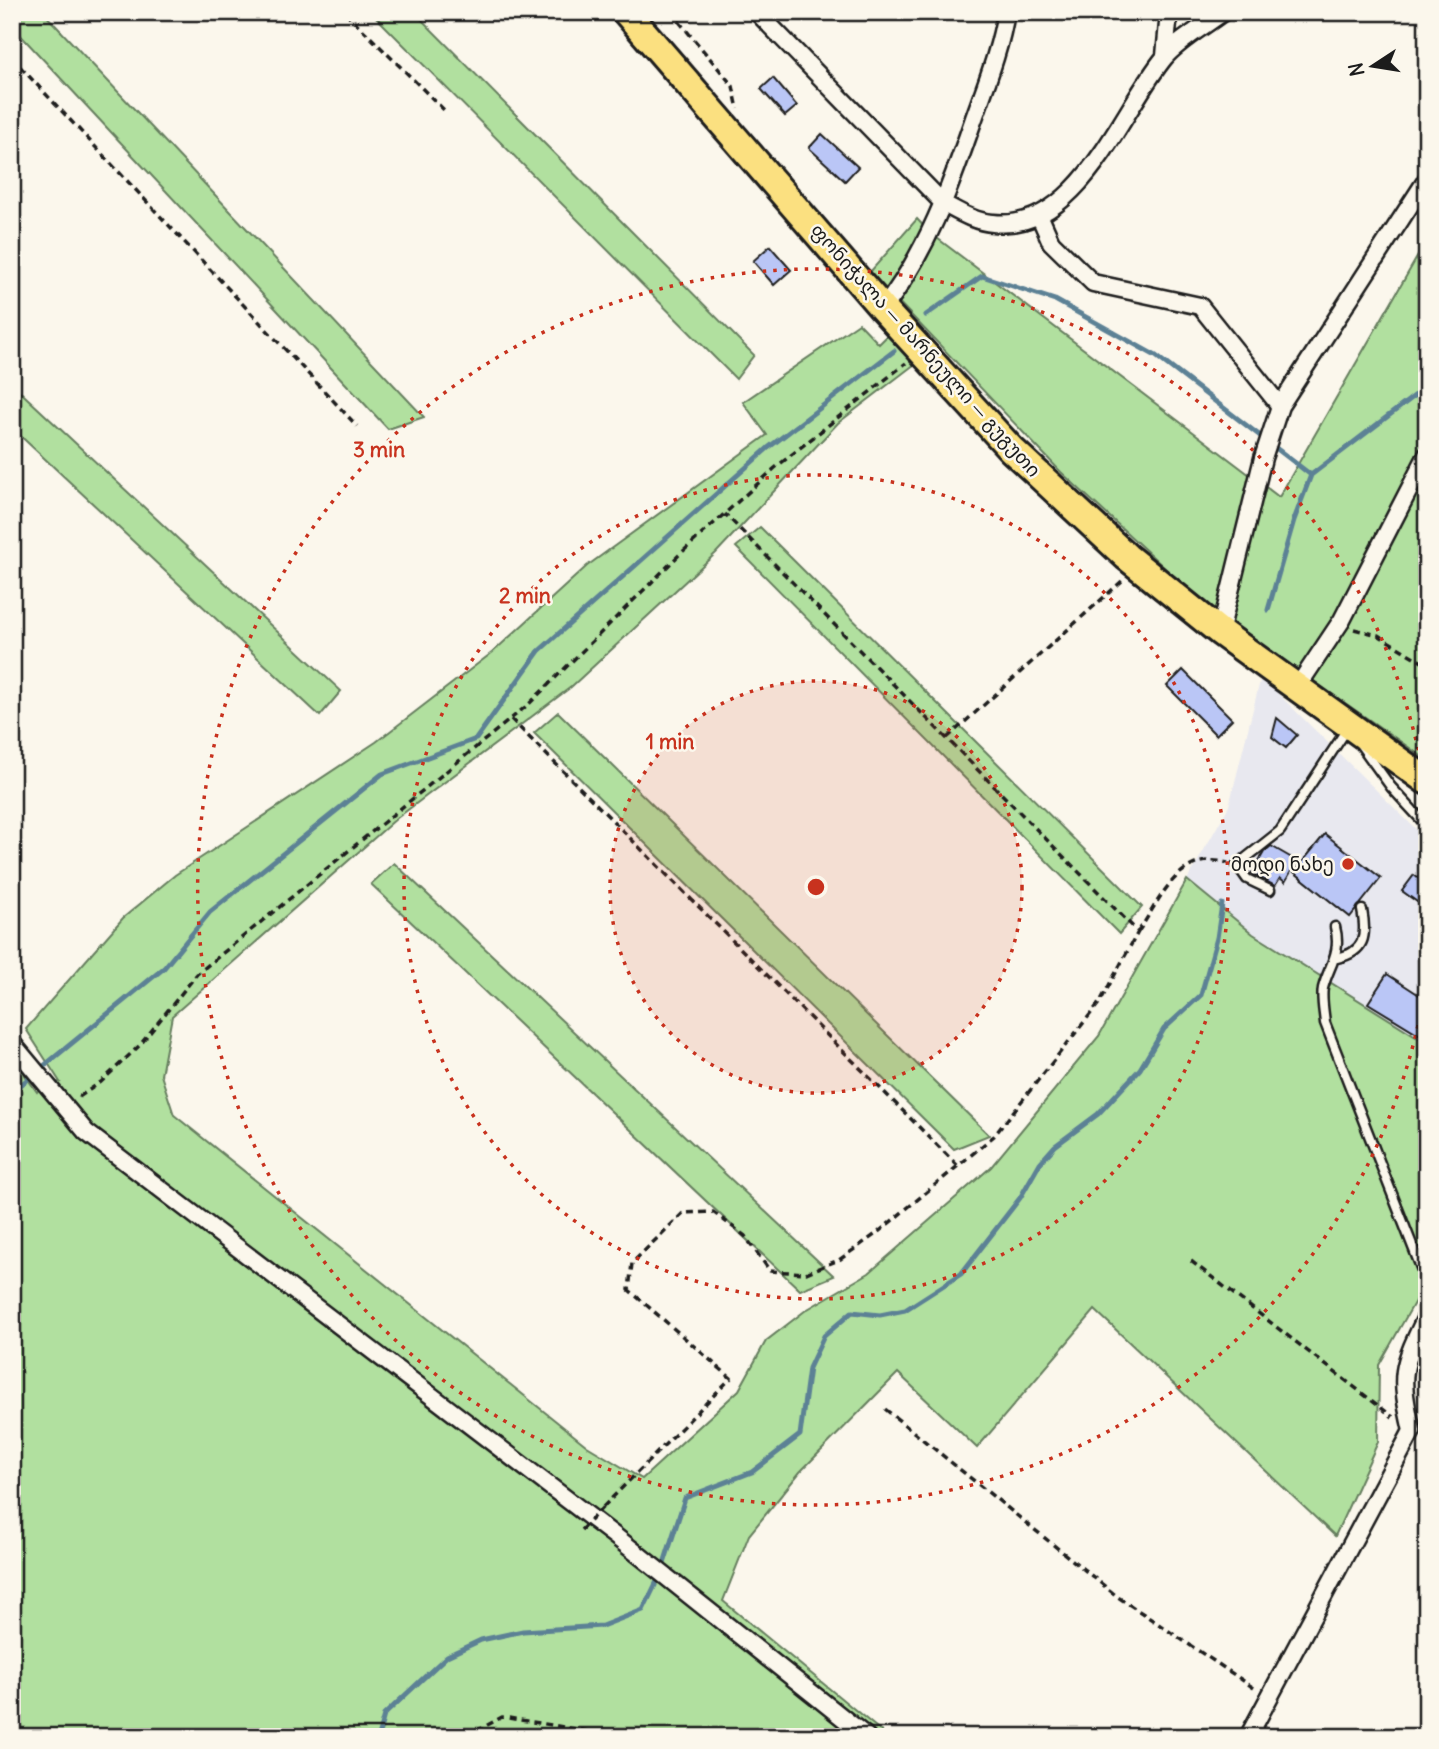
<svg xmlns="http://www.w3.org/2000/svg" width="1439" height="1749" font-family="Delius,'Noto Sans Georgian',sans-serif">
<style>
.built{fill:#e8e8ef}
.green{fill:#b1e09f;stroke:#667e5e;stroke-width:2}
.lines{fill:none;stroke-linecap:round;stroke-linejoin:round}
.stream{stroke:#5c8195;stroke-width:5}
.building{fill:#bac6f6;stroke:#1c1c1c;stroke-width:2}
.service-casing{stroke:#1c1c1c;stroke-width:13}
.minor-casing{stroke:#1c1c1c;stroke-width:21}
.trunk-casing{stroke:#1c1c1c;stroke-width:32}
.path{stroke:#1c1c1c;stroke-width:3.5;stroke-dasharray:7 5;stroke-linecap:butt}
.service{stroke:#fbf7ec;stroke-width:8}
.minor{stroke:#fbf7ec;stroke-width:16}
.trunk{stroke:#fbe080;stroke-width:26}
.path-bridge{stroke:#1c1c1c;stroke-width:3.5;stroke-dasharray:7 5;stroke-linecap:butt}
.ring{fill:none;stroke:#c8321e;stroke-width:3.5;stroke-dasharray:3.5 7}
.poi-dot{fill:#c8321e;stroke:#fbf7ec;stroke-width:2.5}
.labels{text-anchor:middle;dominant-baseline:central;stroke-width:5;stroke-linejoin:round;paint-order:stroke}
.street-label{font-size:19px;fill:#1c1c1c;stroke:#fbf7ec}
.poi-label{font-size:19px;fill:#1c1c1c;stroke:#fbf7ec;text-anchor:end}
.centre{fill:#c8321e;stroke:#fbf7ec;stroke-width:3.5}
.ring-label{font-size:21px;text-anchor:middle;font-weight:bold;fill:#c8321e;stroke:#fbf7ec;stroke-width:5;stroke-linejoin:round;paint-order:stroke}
</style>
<rect width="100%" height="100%" fill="#fbf7ec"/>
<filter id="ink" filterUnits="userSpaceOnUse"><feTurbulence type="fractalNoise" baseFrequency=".0143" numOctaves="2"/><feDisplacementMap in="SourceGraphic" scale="14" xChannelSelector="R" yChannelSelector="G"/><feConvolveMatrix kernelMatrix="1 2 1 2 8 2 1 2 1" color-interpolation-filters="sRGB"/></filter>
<g filter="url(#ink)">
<path class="built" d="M1261,677L1427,840V1043L1253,934L1187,880L1229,806Z"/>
<path class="green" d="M12,12H43L424,417L388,429L12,26Z
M371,12H414L754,355L736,379Z
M917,219L929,232L1279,497L1427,240V569L1421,581L1427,594V760L1207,607L1061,472L870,272Z
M859,323L879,344L891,332L919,361L838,423L716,553L571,687L397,818L172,1016L161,1075L174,1115L587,1446L642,1479L739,1390L766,1341L806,1310L869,1273L991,1167L1099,1036L1187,880L1253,934L1427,1043V1280L1379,1365L1378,1442L1335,1536L1095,1310L977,1448L898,1373L800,1472L749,1535L723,1601L888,1737H12V1057L37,1092L42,1085L60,1082L26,1029L123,918L175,875L376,742L493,652L587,566L767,435L743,402Z
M12,384L341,691L320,716L12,428Z
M760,527L1142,907L1119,934L736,547Z
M558,712L989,1135L954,1149L534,733Z
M394,863L834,1276L800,1290L371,884Z"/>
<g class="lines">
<path class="stream" d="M926,315L982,276L1055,300L1156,356L1311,475
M1268,610L1294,520L1311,475L1417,394L1427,375
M12,1092L164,968L210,912L382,774L476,739L539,651L768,448L894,351
M378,1737L384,1715L447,1656L481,1640L523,1631L602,1626L643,1610L661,1573L685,1498L752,1472L800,1435L809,1368L824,1336L852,1312L880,1315L905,1310L961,1274L1020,1198L1040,1163L1055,1146L1098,1114L1140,1069L1164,1029L1201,995L1217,938L1222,904"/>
</g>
<path class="building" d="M773,78L797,106L785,116L761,89Z
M822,134L858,167L845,181L809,148Z
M770,246L791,270L774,285L753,261Z
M1183,670L1232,719L1216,735L1167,686Z
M1277,718L1297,735L1286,748L1272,737Z
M1325,834L1381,878L1350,917L1294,872Z
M1271,846L1297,861L1285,882L1280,878L1275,886L1252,873L1264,852Z
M1414,875L1427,885V895L1420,904L1402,891Z
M1387,974L1427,1000V1039L1368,1003Z"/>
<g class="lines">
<g class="service-casing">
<path id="service" d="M1360,744L1391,787L1427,826
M1270,890L1247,879L1237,865L1280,831L1347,729
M1335,927C1342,953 1329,965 1323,988C1321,998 1324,1012 1325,1023L1427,1283
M1337,958C1365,952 1367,936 1362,910"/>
</g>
<g class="minor-casing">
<path id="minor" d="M757,12L944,204C959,212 975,222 993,223C1078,233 1120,112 1164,58C1179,40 1205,26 1223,12
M1165,56L1169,12
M1040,217L1051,242L1093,283L1200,306L1280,406L1263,458L1220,632
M883,309C927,252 950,188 973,121C986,84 1000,50 1006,12
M1280,406L1427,179
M1298,686L1342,620L1427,455
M12,1043L86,1132L615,1536L867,1737
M1248,1737L1412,1431C1399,1374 1401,1368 1427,1315"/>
</g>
<g class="trunk-casing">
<path id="trunk" d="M626,12L883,309L1011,449L1127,557L1220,632L1427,781"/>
</g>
<path class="path" d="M345,12L444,110
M671,12L733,86L738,109
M12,58L357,426
M1354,629L1378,635L1427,665
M511,719L959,1167
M947,738L1122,581
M1138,932C1161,898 1179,850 1228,863
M79,1097L101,1082L140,1045L197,974L529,704L679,555L775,468L906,363
M1191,1261L1393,1417
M885,1409L1118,1597L1257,1690
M603,1507L731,1378L629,1290L632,1263L683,1213L713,1212L745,1236L770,1271L806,1273L839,1260L876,1234L994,1136L1100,1002L1138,932L725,514
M466,1737L502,1717L625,1737"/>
<use href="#service" class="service"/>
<use href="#minor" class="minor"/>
<use href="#trunk" class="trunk"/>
<path class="path-bridge" d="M581,1530L603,1507"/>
</g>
</g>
<circle cx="816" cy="887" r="206" fill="#c8321e" fill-opacity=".12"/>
<g class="ring">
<circle cx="816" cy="887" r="206"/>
<circle cx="816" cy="887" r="412"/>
<path d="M1426 984A618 618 0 1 1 1426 790"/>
</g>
<circle class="poi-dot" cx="1348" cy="864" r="7"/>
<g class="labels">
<g class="street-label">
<text transform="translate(926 350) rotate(48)">ფონიჭალა — მარნეული — გუგუთი</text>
</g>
<g class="poi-label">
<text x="1334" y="864">მოდი ნახე</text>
</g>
</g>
<circle cx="816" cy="887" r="10" class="centre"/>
<g class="ring-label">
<text x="379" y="457">3 min</text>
<text x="525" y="603">2 min</text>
<text x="670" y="749">1 min</text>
</g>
<rect width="1439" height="1749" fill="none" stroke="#fbf7ec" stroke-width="42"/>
<rect x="21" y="21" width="1397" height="1707" fill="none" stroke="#1c1c1c" stroke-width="2.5" filter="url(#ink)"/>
<g transform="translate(1373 66) rotate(258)" stroke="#fbf7ec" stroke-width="5" paint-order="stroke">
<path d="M0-5L12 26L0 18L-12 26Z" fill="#1c1c1c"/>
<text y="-10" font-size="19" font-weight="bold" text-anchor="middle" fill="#1c1c1c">N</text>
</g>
</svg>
